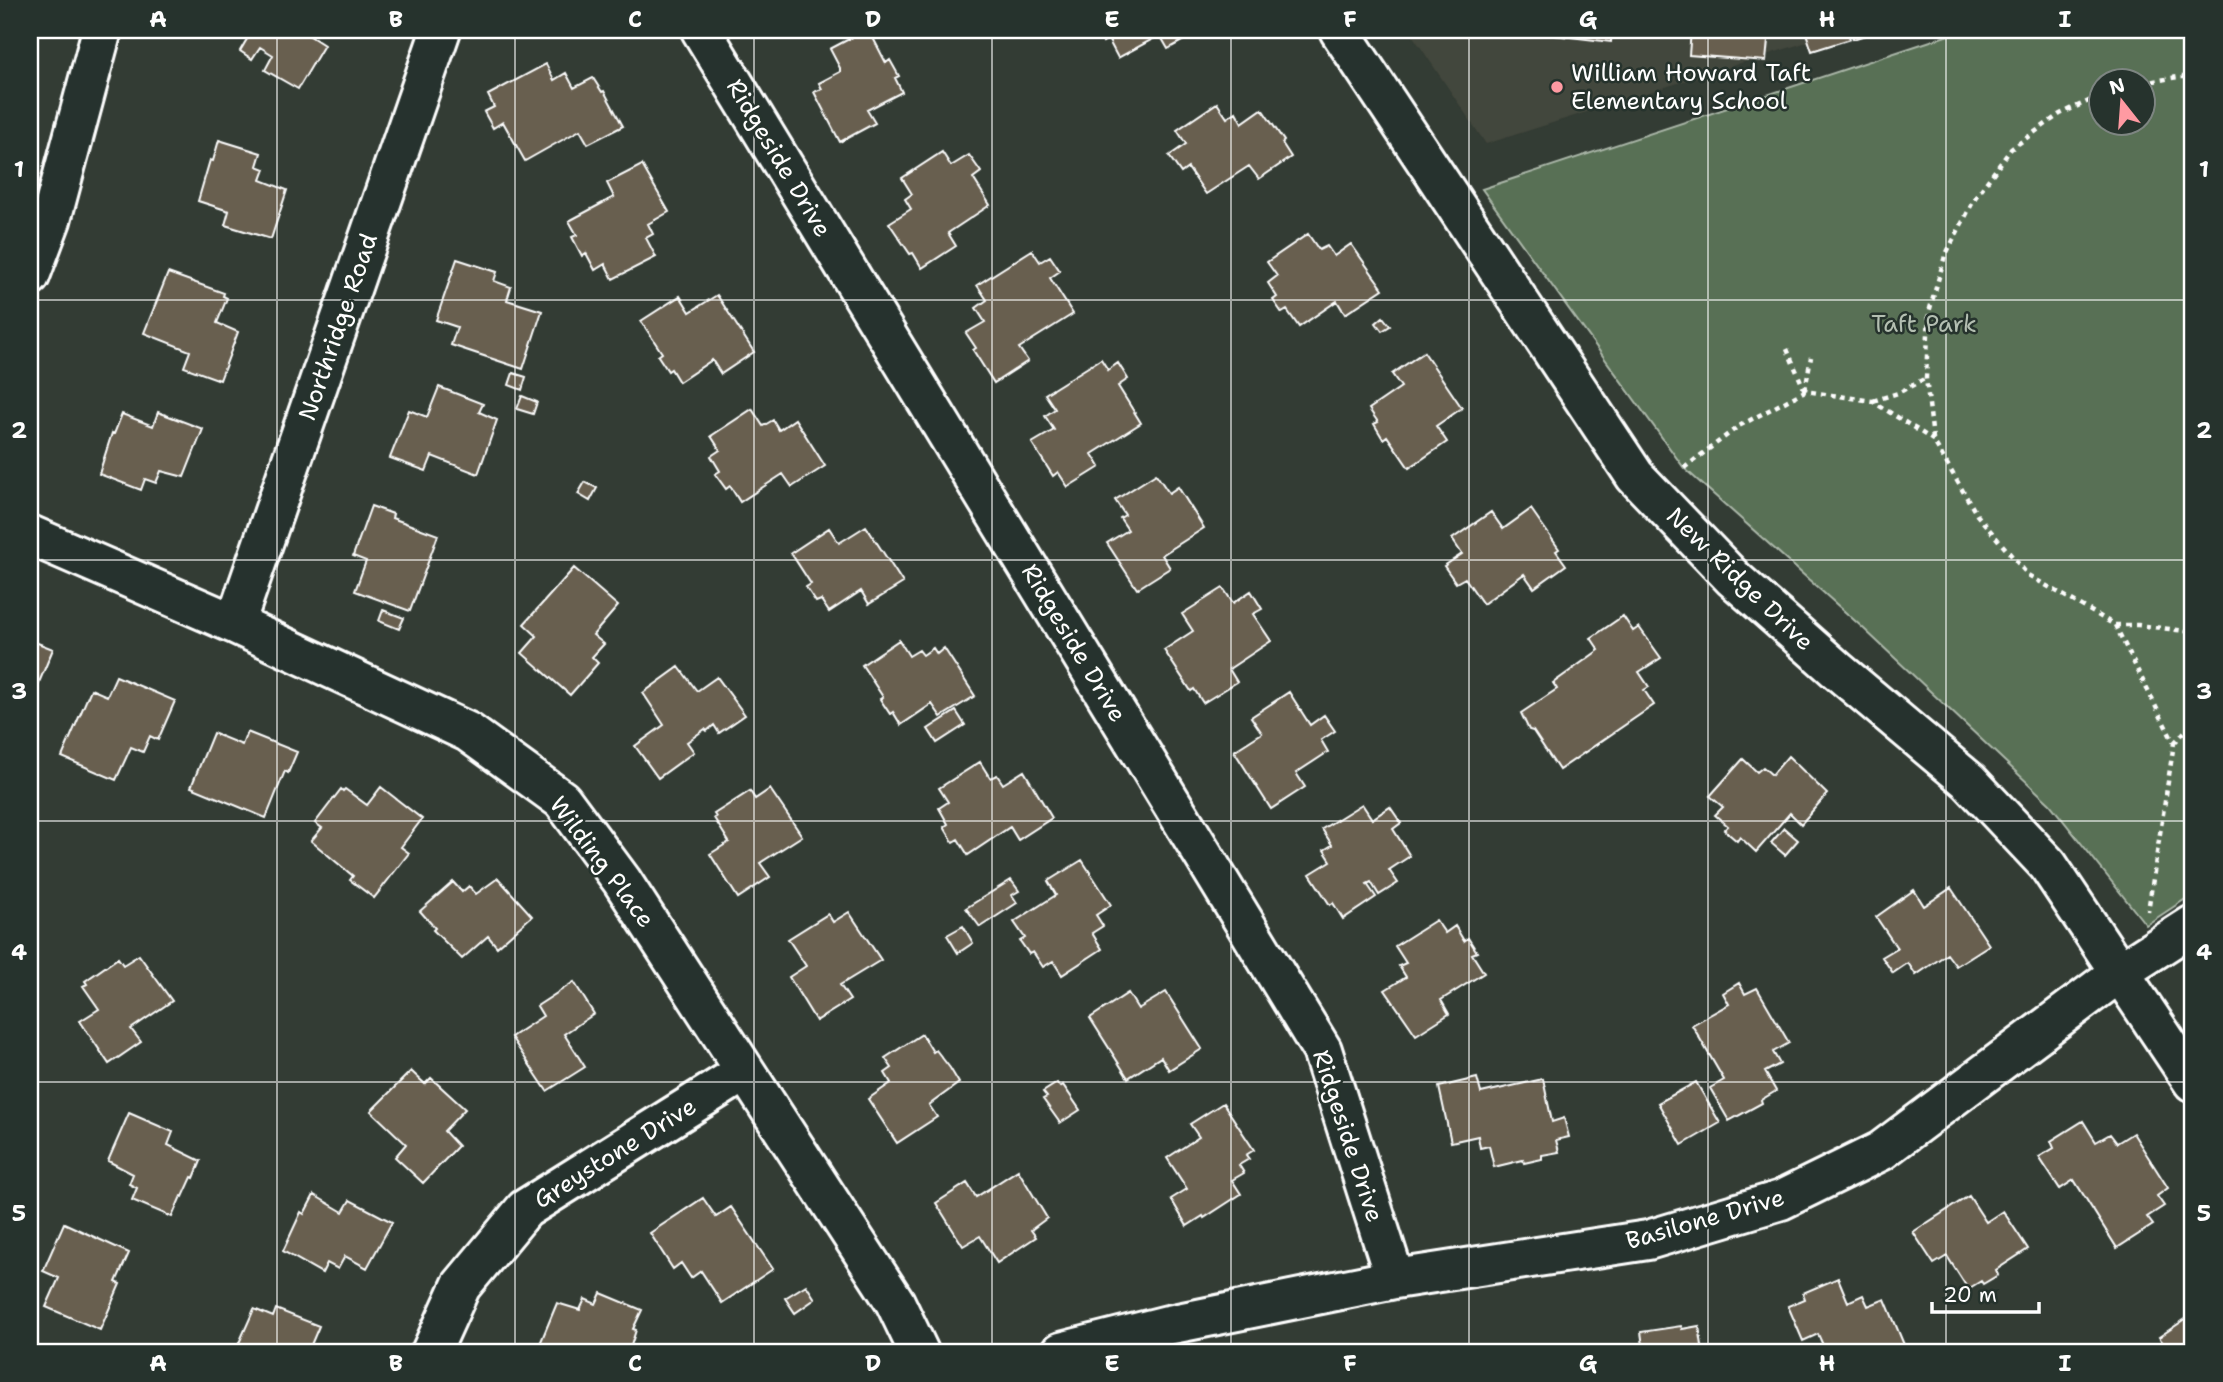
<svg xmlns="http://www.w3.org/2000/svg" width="2223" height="1382" font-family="'Shantell Sans',sans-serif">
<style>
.built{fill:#43463c}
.green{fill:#597055;stroke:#acb8aa;stroke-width:2;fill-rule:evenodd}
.building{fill:#675f50;stroke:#fff;stroke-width:2}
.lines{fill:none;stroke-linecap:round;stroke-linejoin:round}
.street-casing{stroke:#fff;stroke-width:44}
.secondary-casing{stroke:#fff;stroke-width:44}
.path{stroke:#fff;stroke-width:4.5;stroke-dasharray:5 5;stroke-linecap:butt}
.street{stroke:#26332d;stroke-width:38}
.secondary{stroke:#26332d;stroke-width:38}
.grid{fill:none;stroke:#fff;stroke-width:2;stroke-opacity:0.55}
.poi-dot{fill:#ff9aa2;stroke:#26332d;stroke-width:2.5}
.labels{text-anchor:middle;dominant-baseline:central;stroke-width:5;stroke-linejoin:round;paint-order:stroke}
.poi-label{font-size:24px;fill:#fff;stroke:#26332d;text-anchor:start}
.street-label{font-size:24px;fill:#fff;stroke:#26332d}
.park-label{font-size:24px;fill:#b4bfb2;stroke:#26332d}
.neatline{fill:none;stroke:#fff;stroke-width:2.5}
.grid-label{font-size:23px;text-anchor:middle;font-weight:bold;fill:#fff}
</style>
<rect width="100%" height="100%" fill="#333c34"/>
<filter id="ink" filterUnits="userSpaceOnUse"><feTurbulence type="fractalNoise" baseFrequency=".0143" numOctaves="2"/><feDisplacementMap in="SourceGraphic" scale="14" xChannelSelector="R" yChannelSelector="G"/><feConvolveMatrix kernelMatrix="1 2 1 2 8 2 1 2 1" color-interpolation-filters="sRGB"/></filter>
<g filter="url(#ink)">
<path class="built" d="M1409,30H1845L1486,144Z"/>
<path class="green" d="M1964,30H2193V894L2146,925L2050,804L1863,628L1684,468L1482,189ZM2100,80H2142V122H2100Z"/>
<path class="building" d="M232,30H310L307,34L324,45L298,89L265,70L273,55L260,47L252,59L240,51L247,39Z
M866,30H869L886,63L890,60L899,76L895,78L902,92L867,110L875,123L840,142L814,92L822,89L819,83L840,72V68L830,49Z
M1096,30H1202L1168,49L1160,35L1118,58L1108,39L1103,42Z
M1529,30H1612L1611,42L1529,32Z
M1691,30H1769L1766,61L1689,55Z
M1805,30H1847L1850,39L1812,51Z
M1851,30H1881L1853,39Z
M546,64L554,80L566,73L574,88L593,78L602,92L604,91L623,126L588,144L580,130L525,161L503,122L493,128L484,112L494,107L488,95Z
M1217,103L1227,118L1236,112L1242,123L1262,109L1284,141L1282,143L1291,157L1259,179L1249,166L1206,194L1188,168L1181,173L1169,156L1186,144L1177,130Z
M219,140L261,153L257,166L265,169L261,180L287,190L271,239L225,225L229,211L198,201L210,160L213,161Z
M942,152L951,166L969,155L981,172L973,178L990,205L948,233L956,246L922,268L913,253L910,254L889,223L911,209L905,199L912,194L902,178Z
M642,165L669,212L648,224L653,234L646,238L656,257L613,279L605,264L595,270L586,253L582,256L572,237L577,235L569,221L614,197L607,183Z
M1308,234L1319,250L1327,246L1334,256L1351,244L1383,289L1345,314L1337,301L1299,327L1287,310L1282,313L1273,300L1277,297L1268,283L1277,276L1267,262Z
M1032,250L1040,262L1050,256L1060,271L1050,278L1073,314L1019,348L1028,361L994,383L973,350L976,348L966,333L985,322L976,308L987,300L977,285Z
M457,259L497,272L494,281L511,287L507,300L542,311L523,369L451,345L457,327L436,320Z
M168,273L224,293L223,296L227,298L217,323L238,332L220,380L184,367L190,351L144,333Z
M717,295L754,352L721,374L712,360L679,382L671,369L668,371L658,356L662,353L641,321L680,296L690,312Z
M1383,317L1390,326L1382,331L1376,323Z
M1424,352L1462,408L1436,426L1447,442L1409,468L1387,436L1383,439L1374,424L1378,422L1369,409L1401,387L1392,374Z
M1101,359L1108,370L1118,363L1128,379L1118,386L1141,423L1092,454L1100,467L1068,487L1058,472L1053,476L1032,443L1054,430L1045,416L1055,409L1045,394Z
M513,373L526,377L522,390L509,385Z
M439,387L483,404L479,412L497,420L478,474L432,456L426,471L390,458L409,410L427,417Z
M522,396L537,402L533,414L517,409Z
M752,409L763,426L773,420L779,430L795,419L825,466L792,487L783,474L740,502L730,486L726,489L715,474L720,471L711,456L720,450L711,436Z
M158,412L203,429L184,477L161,471L156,483L145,479L141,490L99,474L112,433L114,434L122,414L153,426Z
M1156,474L1169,493L1178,487L1204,528L1162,555L1170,568L1137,589L1107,543L1128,530L1120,518L1125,515L1115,500Z
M585,482L597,488L590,501L578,494Z
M371,506L393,514L392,518L438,535L410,611L355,591L366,561L353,556Z
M1531,509L1559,549L1556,551L1566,565L1534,588L1524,574L1483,604L1465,578L1456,583L1444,566L1462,554L1452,539L1491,512L1503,529Z
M866,526L903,583L869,604L861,591L829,612L821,600L816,602L806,587L811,584L791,553L829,528L839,543Z
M574,568L618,606L593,635L604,644L592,657L598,663L570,695L522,653L537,636L524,624Z
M1223,588L1233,603L1251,591L1262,609L1253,614L1271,641L1229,669L1237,682L1203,703L1194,689L1191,691L1164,650L1193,631L1182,614Z
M383,610L404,618L399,629L379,621Z
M1623,616L1633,631L1639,627L1661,658L1639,672L1649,687L1644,690L1654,705L1559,770L1533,731L1529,730L1521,713L1557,689L1553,683L1599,650L1591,638Z
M30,640L53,649L38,685L30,682Z
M899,640L909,656L919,650L923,655L933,648L937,654L944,648L975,696L941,717L932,704L901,725L893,712L890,714L880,699L883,697L862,665Z
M679,667L697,691L717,677L745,715L719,733L714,725L707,731L705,729L687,742L694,752L658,778L635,746L664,725L643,693Z
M116,676L175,701L158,740L150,736L143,752L131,747L116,780L62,757L91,689L107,696Z
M1289,692L1310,725L1324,715L1335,731L1321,740L1328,752L1296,773L1305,787L1271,809L1234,751L1262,733L1251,717Z
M956,711L965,725L937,743L928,729Z
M247,732L297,752L288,773L285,771L266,818L191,787L213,733L242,745Z
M1788,756L1827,794L1801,824L1790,813L1756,852L1740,837L1737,841L1724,830L1728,826L1715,815L1723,807L1710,796L1743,759L1757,772L1763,767L1772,775Z
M980,762L990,778L997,775L1003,784L1024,771L1052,818L1018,840L1010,827L968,855L958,839L953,842L944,827L948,824L939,808L948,802L939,788Z
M381,787L422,819L401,847L409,853L374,898L350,880L353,876L311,841L322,828L315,823L341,789L343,791L345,789L367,805Z
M770,789L802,836L760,863L770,877L738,898L710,854L729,842L714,818L716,817L714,814L750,791L755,799Z
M1362,804L1372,819L1390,807L1401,823L1393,829L1410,856L1389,870L1398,883L1379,895L1371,882L1367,884L1376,897L1343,919L1333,903L1330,905L1310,874L1331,861L1324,850L1332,845L1322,829Z
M1784,828L1798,840L1785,855L1771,843Z
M1082,860L1111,905L1096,915L1103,926L1092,933L1102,949L1062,975L1053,961L1043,967L1033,952L1029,954L1020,941L1025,938L1014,922L1056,895L1048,881Z
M498,878L532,916L497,947L488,936L462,959L433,930L435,928L420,911L453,882L462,892L469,886L476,894Z
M1011,880L1019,891L1012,895L1017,903L980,927L966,908Z
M1951,888L1989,945L1956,966L1947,954L1916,975L1908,963L1893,973L1882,957L1897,948L1876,917L1914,890L1924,906Z
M849,912L881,960L840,985L850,1000L816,1021L789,977L806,966L788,939L828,914L833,922Z
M1436,920L1445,933L1455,926L1464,941L1468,938L1477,952L1472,954L1484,973L1441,1000L1449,1014L1416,1035L1385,990L1406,977L1399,966L1406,963L1395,946Z
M963,926L973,943L958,953L947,935Z
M139,955L172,1001L131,1029L141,1042L109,1064L80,1021L99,1009L83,986L87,984L85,981L118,958L123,965Z
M574,982L594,1014L564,1034L585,1067L547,1091L511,1037L543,1016L537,1006Z
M1739,983L1745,994L1757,988L1789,1043L1773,1052L1780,1064L1765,1072L1776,1091L1761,1100L1762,1103L1729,1121L1710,1088L1724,1080L1692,1025L1729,1004L1723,993Z
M1166,992L1202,1049L1169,1070L1161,1057L1128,1078L1090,1018L1128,993L1138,1009Z
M922,1034L933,1052L936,1050L950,1068L959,1083L929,1105L937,1117L897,1143L868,1099L891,1083L885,1073L892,1068L885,1058Z
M411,1071L425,1084L431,1078L465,1109L444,1131L458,1146L423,1183L395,1157L406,1144L371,1111Z
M1477,1078L1481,1093L1543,1079L1552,1122L1564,1118L1569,1137L1556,1140L1559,1152L1542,1155V1159L1524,1163L1523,1160L1494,1167L1489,1146L1480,1148L1478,1136L1451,1142L1439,1087Z
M1696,1082L1720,1123L1682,1145L1658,1103Z
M1057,1083L1060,1087L1063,1085L1080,1110L1060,1123L1043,1099L1047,1097L1043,1092Z
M1223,1103L1254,1150L1246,1155L1249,1159L1239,1165L1244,1173L1232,1180L1241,1194L1204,1218L1203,1216L1187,1226L1171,1199L1187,1189L1167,1158L1199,1137L1190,1124Z
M129,1113L173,1132L168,1145L201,1161L194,1178L192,1177L183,1197L181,1196L172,1217L132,1200L137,1188L129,1184L133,1174L108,1161Z
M2083,1121L2096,1142L2110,1134L2117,1143L2133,1133L2168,1188L2157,1196L2164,1206L2147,1217L2153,1225L2117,1248L2074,1180L2060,1189L2039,1157L2054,1148L2051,1141Z
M1018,1170L1047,1218L1031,1230L1036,1237L997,1263L980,1236L963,1246L936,1203L967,1183L976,1197Z
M314,1195L343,1212L350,1200L392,1222L367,1268L345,1256L338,1269L327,1263L322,1273L283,1251L301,1212L304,1214Z
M1969,1196L1986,1222L2003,1211L2028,1249L1996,1270L1998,1275L1983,1284L1981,1281L1968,1289L1947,1256L1934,1264L1913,1232Z
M703,1198L716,1217L731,1207L773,1269L722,1303L701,1271L691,1278L681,1263L673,1269L650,1233Z
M64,1223L129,1253L116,1282L120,1284L100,1330L46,1307L59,1278L43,1271Z
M1838,1278L1848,1302L1863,1295L1868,1306L1885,1299L1907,1352H1826L1818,1334L1803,1341L1788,1306L1805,1299L1803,1293Z
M806,1285L815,1299L795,1313L785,1298Z
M601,1293L642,1310L633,1329L636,1330L629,1352L537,1351L557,1303L580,1310L585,1299L596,1304Z
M254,1309L273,1317L276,1309L319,1326L308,1352H235Z
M2193,1314V1352H2169L2159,1337Z
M1681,1326L1682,1329L1699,1326L1703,1352H1644L1641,1332Z"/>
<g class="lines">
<g class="street-casing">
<path id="street" d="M701,30L1322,1050L1395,1279
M1339,30L1635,476L1733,578L1837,670L1969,781L2048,865L2193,1082
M30,535L235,624L468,732L562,800L622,881L895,1302L919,1352
M235,624L441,30
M431,1352L461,1286L525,1209L744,1072
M1061,1352L1168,1325L1395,1279L1648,1240L1781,1200L1881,1151L2120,972L2193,925"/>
</g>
<g class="secondary-casing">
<path id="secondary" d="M30,276L51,220L102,30"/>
</g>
<path class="path" d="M2142,83L2178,77H2193
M1787,349L1805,391
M1805,390L1811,357
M1873,401L1898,393L1926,378
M1933,439L1926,378L1929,312L1945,256L1975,198L2011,149L2060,114L2100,96
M1684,468L1739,426L1805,391L1872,401L1933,440L1977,515L2028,575L2115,625L2174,743L2148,911
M2115,625H2138L2193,632
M2174,743L2193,723"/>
<use href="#street" class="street"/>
<use href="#secondary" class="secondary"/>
</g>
</g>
<path class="grid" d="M277,30V1352M515,30V1352M754,30V1352M992,30V1352M1231,30V1352M1469,30V1352M1708,30V1352M1946,30V1352M30,300H2193M30,560H2193M30,821H2193M30,1082H2193"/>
<circle class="poi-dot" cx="1557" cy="87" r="7"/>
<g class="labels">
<g class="poi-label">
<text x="1571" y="73">William Howard Taft<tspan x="1571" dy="28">Elementary School</tspan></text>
</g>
<g class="street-label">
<text transform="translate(779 158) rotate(59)">Ridgeside Drive</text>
<text transform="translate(338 327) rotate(-71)">Northridge Road</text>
<text transform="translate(1740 579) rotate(44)">New Ridge Drive</text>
<text transform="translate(1074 643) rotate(59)">Ridgeside Drive</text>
<text transform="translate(602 862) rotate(53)">Wilding Place</text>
<text transform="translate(1348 1136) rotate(72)">Ridgeside Drive</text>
<text transform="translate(615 1153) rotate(-32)">Greystone Drive</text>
<text transform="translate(1705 1219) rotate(-16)">Basilone Drive</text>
</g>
<g class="park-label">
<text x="1924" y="324">Taft Park</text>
</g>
</g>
<rect width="2223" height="1382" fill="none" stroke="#26332d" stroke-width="77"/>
<g transform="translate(2122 102) rotate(343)"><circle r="33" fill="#26332d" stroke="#7d8581" stroke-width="2"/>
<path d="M0-5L12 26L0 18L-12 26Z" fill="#ff9aa2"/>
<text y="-10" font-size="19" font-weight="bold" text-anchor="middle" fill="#ffffff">N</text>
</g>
<path d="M1932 1302v10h107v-10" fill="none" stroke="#ffffff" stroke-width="3.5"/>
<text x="1943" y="1302" font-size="21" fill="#ffffff" stroke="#26332d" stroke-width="5" paint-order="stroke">20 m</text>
<rect x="38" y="38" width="2146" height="1306" class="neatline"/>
<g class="grid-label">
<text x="158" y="27">A</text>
<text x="396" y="27">B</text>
<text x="635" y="27">C</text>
<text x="873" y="27">D</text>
<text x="1112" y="27">E</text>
<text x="1350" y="27">F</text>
<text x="1588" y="27">G</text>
<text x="1827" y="27">H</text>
<text x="2065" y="27">I</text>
<text x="19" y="177">1</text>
<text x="2204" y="177">1</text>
<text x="19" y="438">2</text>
<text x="2204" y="438">2</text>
<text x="19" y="699">3</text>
<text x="2204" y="699">3</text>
<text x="19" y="960">4</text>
<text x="2204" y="960">4</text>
<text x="19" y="1221">5</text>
<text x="2204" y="1221">5</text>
<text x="158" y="1371">A</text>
<text x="396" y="1371">B</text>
<text x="635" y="1371">C</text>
<text x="873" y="1371">D</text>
<text x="1112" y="1371">E</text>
<text x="1350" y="1371">F</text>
<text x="1588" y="1371">G</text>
<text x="1827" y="1371">H</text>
<text x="2065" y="1371">I</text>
</g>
</svg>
